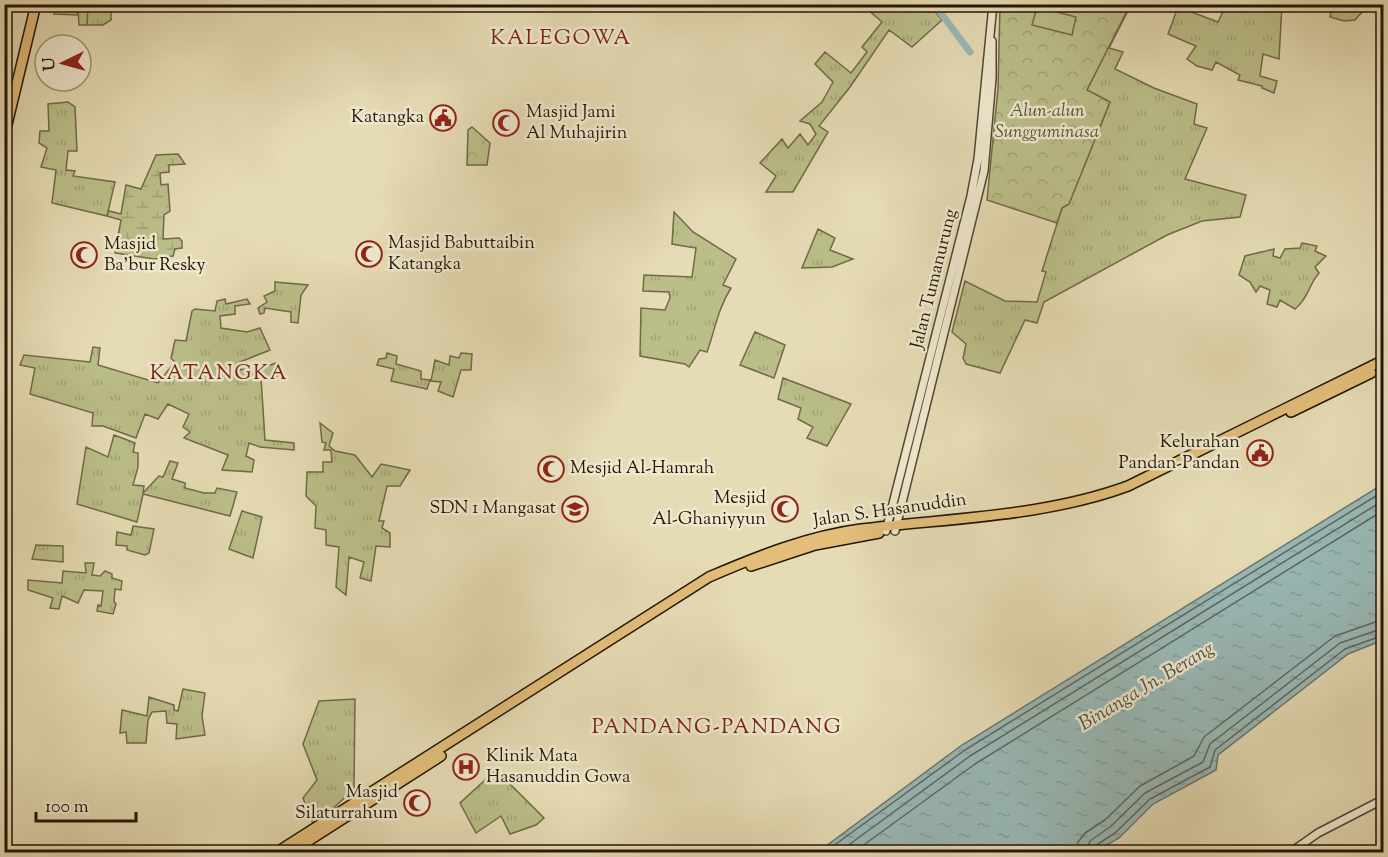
<svg xmlns="http://www.w3.org/2000/svg" width="1388" height="857" font-family="'Sorts Mill Goudy',serif">
<style>
.grass{fill:url(#grass-tufts);stroke:#706a48;stroke-width:1.5}
.wetland{fill:url(#wetland-marsh);stroke:#706a48;stroke-width:1.5}
.cemetery{fill:url(#cemetery-stones);stroke:#706a48;stroke-width:1.5}
.park{fill:url(#park-crowns);stroke:#706a48;stroke-width:1.5}
.pitch{fill:#bbbe89;stroke:#706a48;stroke-width:1.5}
.water{fill:url(#water-ripples);stroke:#6a7770;stroke-width:1.5}
.lines{fill:none;stroke-linecap:round;stroke-linejoin:round}
.shore{stroke:#5e675e;stroke-width:1.5}
.canal{stroke:#99b9b7;stroke-width:7}
.tertiary-casing{stroke:#544632;stroke-width:10}
.primary-casing{stroke:#241506;stroke-width:12}
.trunk-casing{stroke:#241506;stroke-width:12}
.tertiary{stroke:#eee8ce;stroke-width:7}
.primary{stroke:#e2be7a;stroke-width:9}
.trunk{stroke:#e2be7a;stroke-width:9}
.labels{text-anchor:middle;dominant-baseline:central;stroke-width:5;stroke-linejoin:round;paint-order:stroke}
.park-label{font-size:18px;font-style:italic;fill:#595034;stroke:#eee8ce}
.poi-label{font-size:18px;fill:#241506;stroke:#eee8ce;text-anchor:start}
.street-label{font-size:18px;fill:#241506;stroke:#eee8ce}
.water-label{font-size:20px;font-style:italic;fill:#4d4e44;stroke:#eee8ce}
.quarter-label{font-size:21px;letter-spacing:1.5px;fill:#7a1f14;stroke:#eee8ce}
</style>
<defs>
<pattern id="grass-tufts" width="24" height="20" patternUnits="userSpaceOnUse" patternTransform="scale(1.5)"><rect width="24" height="20" fill="#bbbe89"/><path d="M3 7l-1-3M5 7V3M7 7l1-3M15 17l-1-3M17 17v-4M19 17l1-3" fill="none" stroke="#a1a275"/></pattern>
<pattern id="wetland-marsh" width="20" height="14" patternUnits="userSpaceOnUse" patternTransform="scale(1.5)"><rect width="20" height="14" fill="#bbbe89"/><path d="M1 5h8M5 5V1M11 12h8M15 12V8" fill="none" stroke="#a1a275"/></pattern>
<pattern id="cemetery-stones" width="16" height="16" patternUnits="userSpaceOnUse" patternTransform="scale(1.5)"><rect width="16" height="16" fill="#bbbe89"/><path d="M2 7V4a2 2 0 0 1 4 0v3zM10 15v-3a2 2 0 0 1 4 0v3z" fill="#a1a275"/></pattern>
<pattern id="park-crowns" width="20" height="18" patternUnits="userSpaceOnUse" patternTransform="scale(1.5)"><rect width="20" height="18" fill="#bbbe89"/><path d="M2 6a3 3 0 1 1 6 0M12 15a3 3 0 1 1 6 0" fill="none" stroke="#a1a275"/></pattern>
<pattern id="water-ripples" width="26" height="14" patternUnits="userSpaceOnUse" patternTransform="scale(1.5)"><rect width="26" height="14" fill="#99b9b7"/><path d="M2 4q2-2 4 0t4 0M15 11q2-2 4 0t4 0" fill="none" stroke="#849e9c"/></pattern>
</defs>
<rect width="100%" height="100%" fill="#e5dbb4"/>
<filter id="stains"><feTurbulence type="fractalNoise" baseFrequency=".00333" numOctaves="4"/><feColorMatrix values="0 0 0 0 .2 0 0 0 0 .09 0 0 0 0 .02 0 0 0 .5 -.17"/></filter>
<radialGradient id="worn" r=".72"><stop offset=".6" stop-color="#630" stop-opacity="0"/><stop offset="1" stop-color="#630" stop-opacity=".3"/></radialGradient>
<path class="grass" d="M867,4L930,5L942,20L912,47L889,30L850,87L819,126L828,132L793,192H766L776,176L760,163L782,139L788,148L800,134L808,145L816,134L810,124L800,121L822,102L833,82L815,64L825,52L851,73L867,52L862,47L882,22L865,7Z
M87,5H111V20L103,25H87Z
M1125,5H1131L1109,48L1123,52L1115,69L1154,88L1197,104L1194,124L1207,128L1185,179L1246,195L1240,217L1202,221L1167,235L1044,302L1037,323L1025,320L1000,373L966,364L963,358L966,344L952,332L965,281L1005,301L1037,302L1046,272L1042,271L1062,208L1069,203L1110,102L1087,90L1127,8Z
M1226,5H1282L1279,59L1263,54L1260,76L1277,81L1274,93L1262,88V86L1238,80L1240,75L1216,62L1212,70L1197,66L1187,59L1196,46L1168,34L1178,7L1218,22Z
M1332,5V4L1364,5L1363,11L1355,20L1344,21L1330,17Z
M68,102L75,107L77,151H68L66,170L75,171L73,176L115,182L107,216L52,203L56,170L41,167L47,148L39,143L40,131H49L48,104Z
M674,212L693,232L736,259L723,285L731,288C718,308 715,330 707,352L700,350L689,367L685,364L640,356L641,308L665,310L670,298L669,292L643,291L644,275L692,277L696,248L672,244Z
M818,229L835,238L830,250L853,259L832,267L802,268Z
M1302,243L1317,246L1315,251L1326,256L1315,267L1319,273C1309,284 1308,299 1295,309L1280,300L1277,307L1267,304L1270,290L1260,286L1256,292L1250,282L1239,275L1245,256L1274,249L1273,256L1280,258L1285,249L1300,248Z
M275,282L308,285L301,295L298,323L291,322V312L265,308L264,313L260,314L258,308L267,302L264,296L275,291Z
M225,299L226,304L247,299L250,304L235,306V314L220,316L221,328L247,332L260,328L270,350L240,362V370L244,369L247,373L276,363L282,375L261,378L265,440L294,443V450L260,447L249,443L246,456L254,460L252,472L222,470L228,455L184,438L190,432L183,427L189,414L168,404L158,419L145,414L136,438L103,426H92L93,413L30,394L35,368L20,365L24,355L90,362L93,347L100,348L98,365L158,383L175,362L171,358L175,340L186,341L192,311L195,309L215,311L217,301Z
M755,332L785,345L774,378L740,365Z
M387,353L397,356L396,364L421,371V379L430,380L427,389L391,381L394,369L377,365L379,359L386,358Z
M461,353L472,354L471,370H461L453,397L438,391L441,382L431,381L435,360L449,365L450,356L459,358Z
M783,378L851,404L827,446L807,438L813,427L798,419L801,408L778,399Z
M320,423L333,433L329,446L335,451L355,455L372,477L381,464L410,470L400,486H387L379,521H384L382,528L390,533V547L376,546L371,581L360,578L364,562L349,557L346,595L336,587L339,547L326,545V530L315,528L316,506L306,496L307,472H323V462H332L331,450H324L326,443L322,442Z
M114,435L135,443L133,452L138,453V467L133,485L144,486L143,493L159,476L163,477L170,461L178,463L172,479L185,483V488L204,493H215L217,488L237,492L230,516L143,494L137,522L77,504L86,447L108,457Z
M242,511L262,517L253,558L229,549Z
M133,526L154,529L149,553L145,555L127,550V546L116,545L117,532L131,535Z
M36,545L63,546V562L32,559Z
M85,563H94L92,575L100,576L105,571L112,574V578L122,581L121,590L115,589L114,602L116,604L113,614L97,611L98,605L101,606L103,591L84,590L78,603L62,596L59,609L50,608L53,598L28,590V580L62,583L63,571L86,573Z
M183,689L205,693L202,716L205,735L176,739L177,724L167,723L166,711L152,712L148,720L146,743H127L126,732L120,733L122,710L147,716L149,697L174,705V710L178,711Z
M355,699L354,789L314,826L303,798L317,780L303,744L319,701Z
M496,770L544,818L536,825L510,834L501,816L476,833L460,803Z"/>
<path class="wetland" d="M178,154L185,164L169,165V172L160,173L161,185L168,184L170,211L164,215L163,239L179,238L182,241V248L175,249L173,256L154,259L115,253L121,220L107,216L109,211L121,214L126,185L141,189L156,155Z"/>
<path class="cemetery" d="M54,5H100H88L87,25H79L78,9L77,15L54,14Z"/>
<path class="park" d="M1000,5H1130L1087,90L1110,102L1069,204L1062,208L1057,223L987,200L998,89Z
M472,127L490,143L487,165H467L468,130Z"/>
<path class="pitch" d="M1037,7L1076,17L1072,35L1032,25Z"/>
<path class="water" d="M1383,484V640L1348,654L1218,755L1216,770L1153,804L1119,838L1095,852H807L826,846L962,745Z"/>
<g class="lines">
<path class="shore" d="M825,852L965,750L1384,491
M839,852L970,756L1384,500
M854,852L975,764L1384,510
M1077,852L1078,842L1085,833L1105,820L1140,786L1194,756L1204,737L1335,636L1384,619
M1086,852L1090,841L1110,827L1145,793L1203,762L1210,744L1340,643L1384,628
M1093,852L1095,846L1115,833L1150,799L1210,767L1215,750L1345,649L1384,635"/>
<path class="canal" d="M934,4L970,52"/>
<g class="tertiary-casing">
<path id="tertiary" d="M886,531L971,196L978,159L993,4
M895,531L984,171L992,78V41
M1291,852L1318,833L1384,799"/>
</g>
<g class="primary-casing">
<path id="primary" d="M4,137L36,4"/>
</g>
<g class="trunk-casing">
<path id="trunk" d="M1291,412L1371,373
M751,566L815,545L879,533
M277,852L709,577C758,556 808,536 861,529C949,518 1044,517 1128,486L1384,360
M291,852L441,756"/>
</g>
<use href="#tertiary" class="tertiary"/>
<use href="#primary" class="primary"/>
<use href="#trunk" class="trunk"/>
</g>
<defs>
<g id="civic-ring" transform="scale(1.35)"><circle r="9.5" fill="#eee8ce" stroke="#8f2418" stroke-width="1.5"/><path d="M-.6-6.5H3V-4.5H.6V-3L4-1V1h2V6H-6V1h2V-1L-.6-3ZM-1.2 2.5V6h2.4V2.5Z" fill="#8f2418"/></g>
<g id="mosque-ring" transform="scale(1.35)"><circle r="9.5" fill="#eee8ce" stroke="#8f2418" stroke-width="1.5"/><path d="M3.5-4.9A6 6 0 1 0 3.5 4.9A5 5 0 1 1 3.5-4.9Z" fill="#8f2418"/></g>
<g id="school-ring" transform="scale(1.35)"><circle r="9.5" fill="#eee8ce" stroke="#8f2418" stroke-width="1.5"/><path d="M0-5L7-2L0 1L-7-2ZM-4 1L0 2.5L4 1V4Q0 6-4 4Z" fill="#8f2418"/></g>
<g id="hospital-ring" transform="scale(1.35)"><circle r="9.5" fill="#eee8ce" stroke="#8f2418" stroke-width="1.5"/><path d="M-5-5h3v3.5h4V-5h3V5h-3V1.5h-4V5h-3Z" fill="#8f2418"/></g>
</defs>
<g fill-rule="evenodd">
<use href="#civic-ring" x="443" y="118"/>
<use href="#mosque-ring" x="506" y="123"/>
<use href="#mosque-ring" x="369" y="254"/>
<use href="#mosque-ring" x="84" y="255"/>
<use href="#civic-ring" x="1260" y="453"/>
<use href="#mosque-ring" x="551" y="469"/>
<use href="#school-ring" x="575" y="509"/>
<use href="#mosque-ring" x="785" y="509"/>
<use href="#hospital-ring" x="466" y="767"/>
<use href="#mosque-ring" x="417" y="803"/>
</g>
<g class="labels">
<g class="park-label">
<text x="1047" y="112">Alun-alun<tspan x="1047" dy="21">Sungguminasa</tspan></text>
</g>
<g class="poi-label">
<text x="526" y="113">Masjid Jami<tspan x="526" dy="21">Al Muhajirin</tspan></text>
<text x="424" y="118" text-anchor="end">Katangka</text>
<text x="388" y="244">Masjid Babuttaibin<tspan x="388" dy="21">Katangka</tspan></text>
<text x="104" y="245">Masjid<tspan x="104" dy="21">Ba'bur Resky</tspan></text>
<text x="1240" y="443" text-anchor="end">Kelurahan<tspan x="1240" dy="21">Pandan-Pandan</tspan></text>
<text x="570" y="469">Mesjid Al-Hamrah</text>
<text x="766" y="499" text-anchor="end">Mesjid<tspan x="766" dy="21">Al-Ghaniyyun</tspan></text>
<text x="556" y="509" text-anchor="end">SDN 1 Mangasat</text>
<text x="486" y="757">Klinik Mata<tspan x="486" dy="21">Hasanuddin Gowa</tspan></text>
<text x="398" y="793" text-anchor="end">Masjid<tspan x="398" dy="21">Silaturrahum</tspan></text>
</g>
<g class="street-label">
<text transform="translate(935 279) rotate(-76)">Jalan Tumanurung</text>
<text transform="translate(890 511) rotate(-8)">Jalan S. Hasanuddin</text>
</g>
<g class="water-label">
<text transform="translate(1147 687) rotate(-31)">Binanga Jn. Berang</text>
</g>
<g class="quarter-label">
<text x="561" y="39">KALEGOWA</text>
<text x="219" y="374">KATANGKA</text>
<text x="717" y="728">PANDANG-PANDANG</text>
</g>
</g>
<rect width="1388" height="857" fill="none" stroke="#e5dbb4" stroke-width="24"/>
<rect x="6" y="6" width="1376" height="845" fill="none" stroke="#241506" stroke-width="3"/>
<rect x="12" y="12" width="1364" height="833" fill="none" stroke="#241506" stroke-width="1.5"/>
<g transform="translate(63 63) rotate(265)"><circle r="28" fill="#eee8ce" stroke="#9d947e" stroke-width="1.5"/>
<path d="M0-4.5L10 22L0 15L-10 22Z" fill="#8f2418"/>
<text y="-9" font-size="16" font-weight="bold" text-anchor="middle" fill="#241506">U</text>
</g>
<path d="M36 812v9h100v-9" fill="none" stroke="#241506" stroke-width="3"/>
<text x="45" y="812" font-size="18" fill="#241506" stroke="#eee8ce" stroke-width="4.5" paint-order="stroke">100 m</text>
<rect width="100%" height="100%" filter="url(#stains)"/>
<rect width="100%" height="100%" fill="url(#worn)"/>
</svg>
